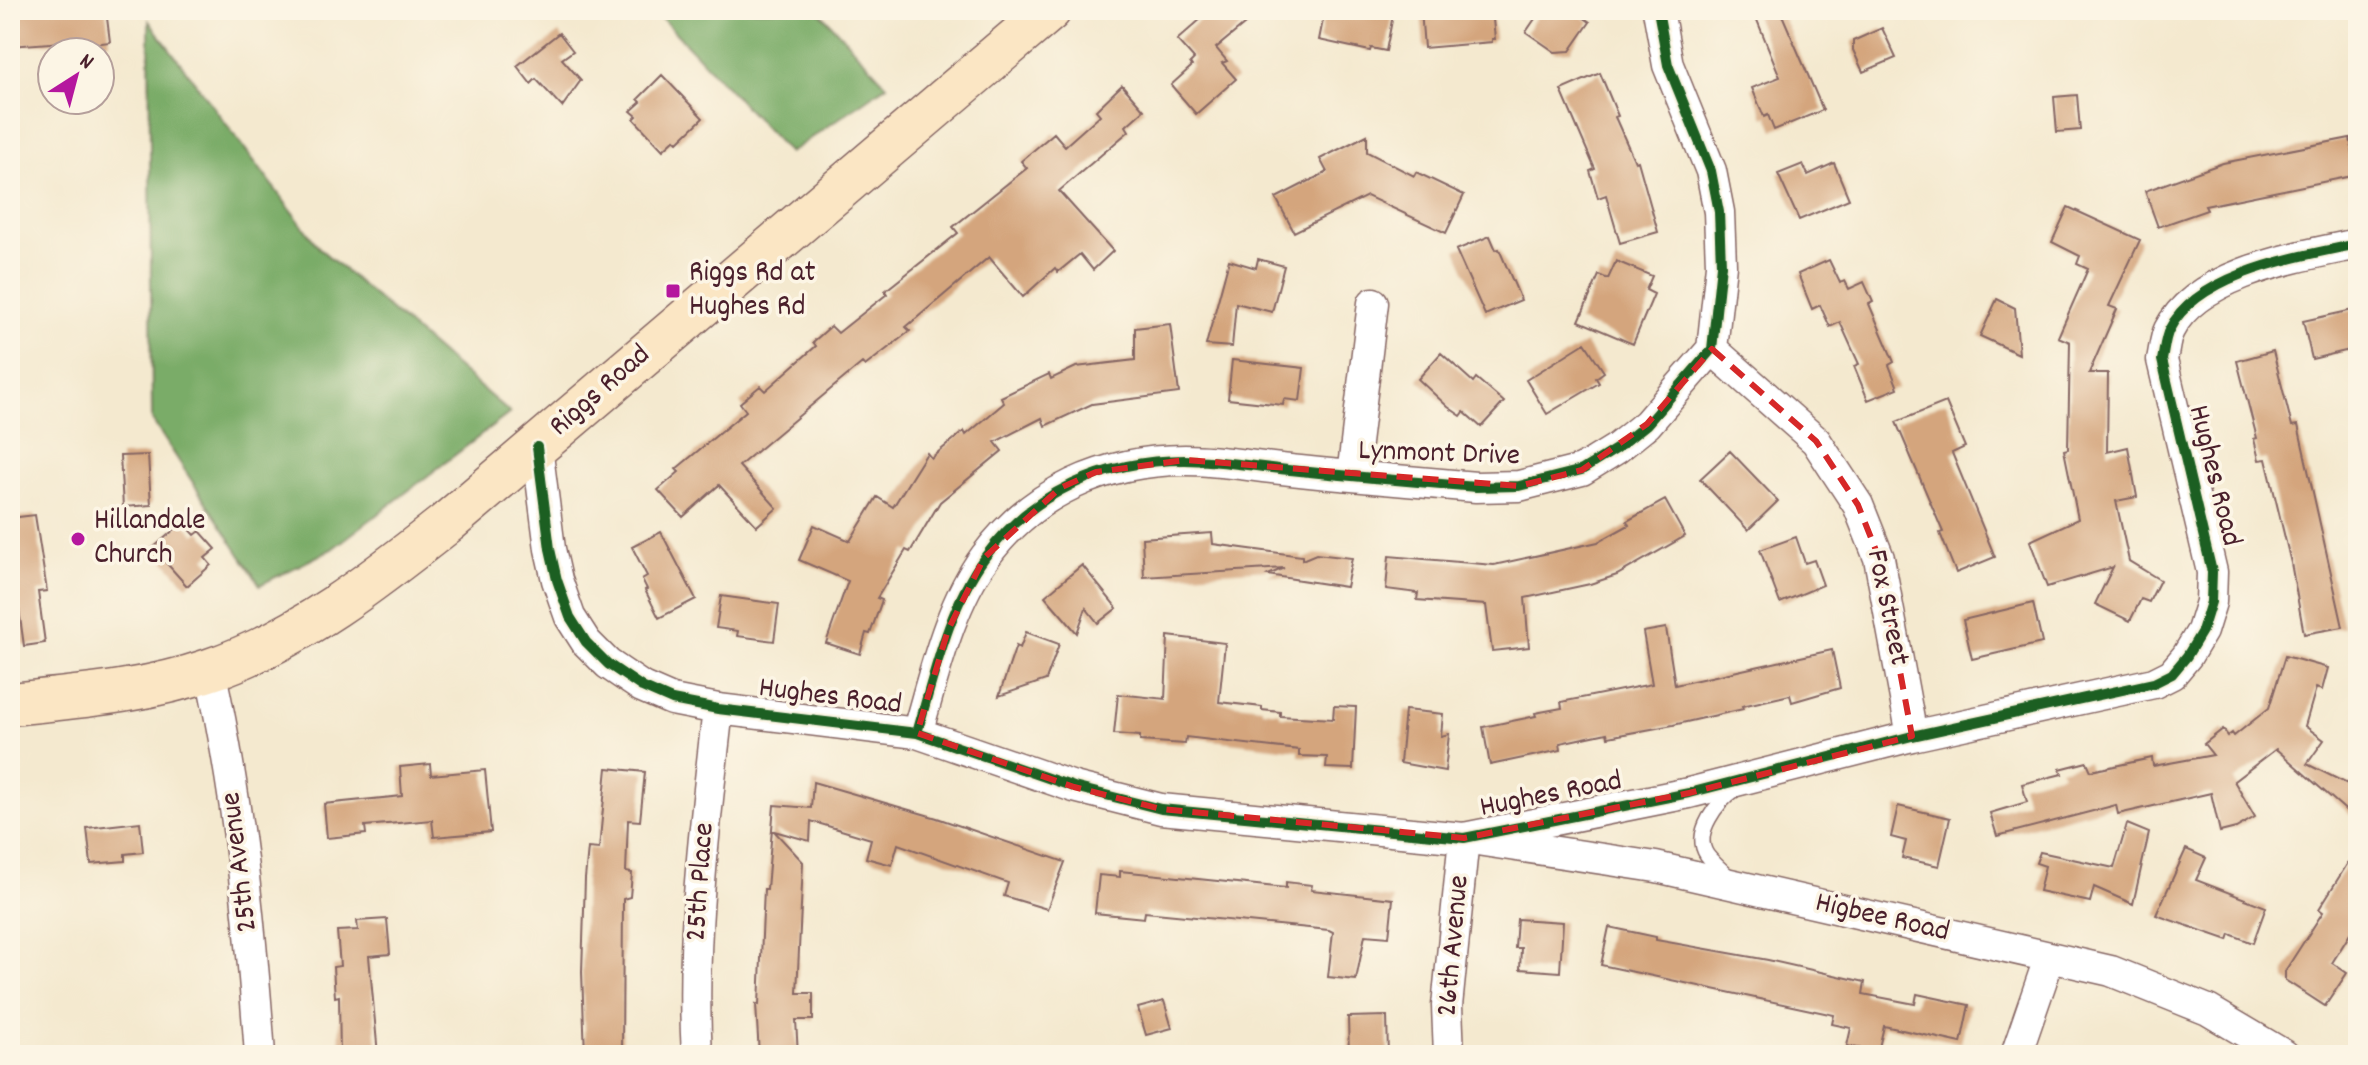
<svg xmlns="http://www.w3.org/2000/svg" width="2368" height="1065" font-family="Dekko,sans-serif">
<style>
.forest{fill:#7aac67;stroke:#626649;stroke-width:2}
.building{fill:#d4a57d}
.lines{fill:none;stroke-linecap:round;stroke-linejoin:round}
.lane-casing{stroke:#866664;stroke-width:17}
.street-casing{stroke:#866664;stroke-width:33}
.secondary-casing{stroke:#866664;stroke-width:45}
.lane{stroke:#fff;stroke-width:14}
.street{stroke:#fff;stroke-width:30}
.secondary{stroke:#fbe6c4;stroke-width:42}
.cycleway-casing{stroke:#fcf5e5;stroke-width:15}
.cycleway{stroke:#1b5e20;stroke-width:10}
.marked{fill:none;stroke:#d62828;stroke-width:6;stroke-dasharray:16 10;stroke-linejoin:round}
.poi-dot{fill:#b5179e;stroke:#fcf5e5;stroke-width:3}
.labels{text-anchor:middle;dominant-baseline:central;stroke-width:7;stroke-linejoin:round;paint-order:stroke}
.poi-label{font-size:30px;fill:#4a1f2b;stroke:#fcf5e5;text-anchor:start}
.street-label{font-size:30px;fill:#4a1f2b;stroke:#fcf5e5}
</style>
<rect width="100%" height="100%" fill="#fcf5e5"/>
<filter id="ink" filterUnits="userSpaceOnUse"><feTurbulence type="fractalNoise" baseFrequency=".0125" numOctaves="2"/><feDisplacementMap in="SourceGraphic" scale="16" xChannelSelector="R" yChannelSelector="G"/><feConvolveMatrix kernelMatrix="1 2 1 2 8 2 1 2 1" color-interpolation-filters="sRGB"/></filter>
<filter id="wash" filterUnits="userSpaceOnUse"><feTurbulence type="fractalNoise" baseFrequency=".006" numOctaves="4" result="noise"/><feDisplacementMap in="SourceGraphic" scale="32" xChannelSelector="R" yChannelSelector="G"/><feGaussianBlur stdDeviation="1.8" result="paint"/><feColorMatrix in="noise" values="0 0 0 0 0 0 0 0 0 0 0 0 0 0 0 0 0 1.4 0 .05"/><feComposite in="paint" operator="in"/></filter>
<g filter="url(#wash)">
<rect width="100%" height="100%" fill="#f4e9cf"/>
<path class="forest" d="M654,10H818L887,85L789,153Z
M149,21L320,249L510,413L332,549L260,585L152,420Z"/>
<g id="blocks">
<path class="building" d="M10,10H106L110,42L77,46V41L10,46Z
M1211,10H1262L1216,48L1227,61L1222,63L1236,79L1196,114L1171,85L1192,66L1190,63L1194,59L1177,40Z
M1325,10H1394L1386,51L1371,48L1370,51L1319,40Z
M1421,10H1492L1495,39H1492V42L1424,48Z
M1541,10H1573L1590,22L1570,51L1555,52L1526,32Z
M1753,10H1780L1823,110L1774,130L1768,115L1764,117L1752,88L1780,77Z
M1882,28L1896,58L1863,72L1853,50V41Z
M559,33L573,51L562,59L581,80L562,107L536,79L531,84L517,66Z
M1600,73L1618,116L1615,117L1635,162L1638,161L1658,232L1620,243L1606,195L1598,198L1590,171L1595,169L1561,90Z
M662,75L703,118L678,142L675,139L663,150L634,119L637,116L631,111L641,102L638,99Z
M1122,85L1144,110L1126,126L1129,131L1059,191L1113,251L1093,270L1080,254L1058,272L1055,268L1023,297L989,257L906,327L910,331L865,366L862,363L739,466L777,508L757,526L719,485L683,517L658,490L679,472L676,469L746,411L740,403L760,386L765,391L816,346L813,342L831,326L838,333L887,294L885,291L958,233L953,227L1027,168L1021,161L1054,133L1065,146L1100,115L1096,110Z
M2077,95L2080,130L2057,132L2054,97Z
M1367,135V152L1414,176L1416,172L1464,195L1446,233L1367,196L1294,232L1276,198L1327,172L1320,159Z
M2350,138L2357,175L2205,206L2207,210L2158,227L2145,191L2223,163Z
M1834,163L1849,199L1799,220L1778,174L1803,164L1808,175Z
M2068,207L2140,240L2109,306L2117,309L2089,373H2108L2107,452L2128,447L2137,497L2116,501L2129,561L2160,580L2149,602L2141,599L2130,621L2095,604L2113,567L2047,587L2030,541L2078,519L2064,450L2068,449L2070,342L2058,337L2088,269L2077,264L2080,256L2052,242Z
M1490,236L1496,250L1499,249L1521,300L1485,315L1456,250Z
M1258,259L1284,266L1272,312L1236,303L1232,347L1206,345L1229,260L1256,268Z
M1829,260L1840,283L1845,281L1849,289L1864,282L1873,302L1869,304L1894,362L1889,365L1898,388L1868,400L1854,366L1859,364L1840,322L1830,327L1820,305L1812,309L1798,274Z
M1616,261L1652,276L1646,290L1654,294L1633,344L1579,321L1599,275L1608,279Z
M1997,299L2015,308L2019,354L1980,336Z
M2353,310L2358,331V348L2312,359L2303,321Z
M1170,324L1179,393L1092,404L1045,426L1042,418L995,442L1002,451L940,502L910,552L906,550L877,598L882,600L870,634L866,633L860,654L826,643L848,581L799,560L814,525L850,541L877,497L893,507L927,453L931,458L964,431L966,435L1004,403L1001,397L1049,374L1051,379L1076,367L1135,360V328Z
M1585,343L1604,372L1596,378L1599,383L1547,414L1526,380Z
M2273,351L2292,426L2298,425L2343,627L2304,634L2291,563L2266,459L2259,460L2254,439L2257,438L2237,361Z
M1441,353L1473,382L1476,378L1504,402L1481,427L1464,412L1461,416L1448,407L1418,379Z
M1232,360L1304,368L1300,401L1284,399L1283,405L1228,399Z
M1946,402L1965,447L1952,453L1995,557L1956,573L1940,533L1943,532L1896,422Z
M1730,451L1778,501L1748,530L1700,479Z
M148,455L151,505L123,507L120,456Z
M1665,500L1685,536L1617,575L1590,584L1525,598L1529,647L1492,651L1486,605L1417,600L1418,593L1386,589L1389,556L1494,565L1598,542L1629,525L1627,521Z
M35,515L47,591L38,592L45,643L24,646L17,595L10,596V518Z
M183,522L195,535L200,531L216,549L205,558L211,565L187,586L153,548Z
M661,532L696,599L659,618L645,590L647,589L642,579L647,576L632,547Z
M1212,533L1213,544L1302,556V560L1316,554L1352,558L1346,587L1268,575L1284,568L1144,577L1142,538Z
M1796,537L1805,563L1814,560L1823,585L1780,603L1760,550Z
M1082,565L1117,608L1098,623L1086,608L1077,633L1045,596Z
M721,596L779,604L774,641L737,636L738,631L716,628Z
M2033,603L2042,643L1972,659L1963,620Z
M1666,628L1675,685L1832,650L1840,688L1792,702L1790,695L1742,706L1743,709L1673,725L1608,737L1607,733L1560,743L1561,750L1490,765L1483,727L1536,716L1535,713L1562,708L1561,702L1652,684L1643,632Z
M1026,632L1059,644L1046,680L999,696L1016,646L1020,648Z
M1168,636L1225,643L1219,702L1262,707V710L1280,712V716L1333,719L1334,706L1356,707L1353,769L1326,768L1327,757L1299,756V750L1186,737L1185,744L1140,741V736L1114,734L1118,694L1165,699Z
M2285,656L2328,668L2322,690L2316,688L2305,726L2324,740L2307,764L2358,789V821L2276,749L2234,781L2255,817L2236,828L2220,832L2211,793L2118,814L2116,805L1997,836L1990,813L2027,802L2022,784L2062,774L2060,769L2087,762L2091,771L2152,758L2153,766L2213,755L2204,744L2223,729L2228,736L2232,733L2234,736L2269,708Z
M1405,710L1443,714L1441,736L1449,734L1445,771L1400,763Z
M430,764L431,775L485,770L491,832L434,837L432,820L365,826L366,834L327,838L324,804L402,796L400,767Z
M607,768L645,772L640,821L628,820L626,872L632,873L630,897L623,899L622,1055H585L582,972L585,879L588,848L599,849Z
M813,782L937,818L1065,862L1047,909L1004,896L1008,883L898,844L892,865L866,858L871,839L811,821L810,841L774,831L803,862L797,993H813V1020H796L798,1055H759L756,1004L759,1005L764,889H767L774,805L811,808Z
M1898,806L1950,818L1939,866L1902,858L1906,841L1891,837Z
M140,822L143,852L125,854V861L91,864L87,828Z
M2127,824L2149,833L2133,904L2094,887L2090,902L2039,891L2045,866L2036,863L2040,852L2114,868Z
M2358,847V921L2332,963L2347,973L2325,1006L2285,980V971L2323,912L2319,909Z
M2186,849L2206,858L2196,880L2266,907L2253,943L2230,934L2228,940L2156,915Z
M1120,871L1286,888V882L1312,885L1311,890L1393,899L1389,937L1365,935L1356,980L1328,977L1333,932L1329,930L1145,912L1144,918L1095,913L1099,875L1120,877Z
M387,919L390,954L369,956L378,1055H340L339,996L335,997L333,967L340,966L337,931L358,930L357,921Z
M1517,919L1563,922L1560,972L1520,969L1521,948H1515Z
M1609,927L1656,937V940L1768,960L1865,982L1863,994L1915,1004L1917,994L1969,1005L1961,1043L1884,1026L1878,1052L1847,1046L1851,1028L1832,1024L1834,1015L1601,965Z
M1164,1001L1172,1028L1146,1035L1138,1008Z
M1387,1016L1388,1055H1349L1348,1017Z"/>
</g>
</g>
<g filter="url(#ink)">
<use href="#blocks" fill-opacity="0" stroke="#866664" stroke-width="2"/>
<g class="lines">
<g class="lane-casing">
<path id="lane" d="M1730,878C1723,871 1713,863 1707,855C1692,833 1718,801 1736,789"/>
</g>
<g class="street-casing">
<path id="street" d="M1712,349L1816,441L1858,505L1879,558L1912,736
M537,447L550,549L557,580L570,617L586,642L608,664L642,687L672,700L718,709L917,733L1074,787L1161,809L1464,838L1689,793L1912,736L2154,683L2172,674L2187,656L2202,631L2211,602L2212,572L2162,360C2164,351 2165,338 2169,330C2198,272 2302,256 2358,244
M1352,476L1373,303
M210,670C238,796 251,926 260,1055
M917,733C934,675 949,606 985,557C1032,492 1105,460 1185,460C1223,460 1262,468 1300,471C1359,477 1417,482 1476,487L1519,486L1582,470L1616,449L1647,424L1712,349L1721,265L1719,212L1711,171L1668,65L1658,10
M697,1055C690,940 705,824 718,709
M1449,1055L1447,1006L1464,838L1656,867L2111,971L2208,1010L2284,1055
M2016,1055L2049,959"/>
</g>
<g class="secondary-casing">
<path id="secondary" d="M10,704C76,697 146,692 209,670C299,640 375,580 448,522L1050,10"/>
</g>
<use href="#lane" class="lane"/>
<use href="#street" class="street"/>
<use href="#secondary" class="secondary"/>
<g class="cycleway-casing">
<path id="cycleway" d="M537,447L550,549L557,580L570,617L586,642L608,664L642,687L672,700L718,709L917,733L1074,787L1161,809L1464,838L1689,793L1912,736L2154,683L2172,674L2187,656L2202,631L2211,602L2212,572L2162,360C2164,351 2165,338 2169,330C2198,272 2302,256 2358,244
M917,733C934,675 949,606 985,557C1032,492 1105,460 1185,460C1223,460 1262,468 1300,471C1359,477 1417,482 1476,487L1519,486L1582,470L1616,449L1647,424L1712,349L1721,265L1719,212L1711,171L1668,65L1658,10"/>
</g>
<use href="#cycleway" class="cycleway"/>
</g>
</g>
<path class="marked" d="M1712,349L1816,441L1858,505L1879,558L1912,736L1689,793L1464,838L1161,809L1074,787L917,733L948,630L984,558L1060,488L1096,472L1185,460L1519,486L1582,470L1647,424Z"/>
<g class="poi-dot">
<rect x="665" y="283" width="16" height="16" rx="4"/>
<circle cx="78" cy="539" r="8"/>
</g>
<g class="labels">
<g class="poi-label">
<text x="689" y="274">Riggs Rd at<tspan x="689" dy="34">Hughes Rd</tspan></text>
<text x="94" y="522">Hillandale<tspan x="94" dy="34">Church</tspan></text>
</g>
<g class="street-label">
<text transform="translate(601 392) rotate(-41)">Riggs Road</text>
<text transform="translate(1439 455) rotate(2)">Lynmont Drive</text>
<text transform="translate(2213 476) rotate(76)">Hughes Road</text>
<text transform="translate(1886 608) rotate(78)">Fox Street</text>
<text transform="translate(830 698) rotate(7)">Hughes Road</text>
<text transform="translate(1551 796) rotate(-11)">Hughes Road</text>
<text transform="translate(241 862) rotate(-97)">25th Avenue</text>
<text transform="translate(702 882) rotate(-86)">25th Place</text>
<text transform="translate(1882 919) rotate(13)">Higbee Road</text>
<text transform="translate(1455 946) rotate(-85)">26th Avenue</text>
</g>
</g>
<rect width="2368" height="1065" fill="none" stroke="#fcf5e5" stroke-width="40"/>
<g transform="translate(76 76) rotate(36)"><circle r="38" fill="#fcf5e5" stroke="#b59f9b" stroke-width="2"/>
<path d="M0-6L14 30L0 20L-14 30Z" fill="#b5179e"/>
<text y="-12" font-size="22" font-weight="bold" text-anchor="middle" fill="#4a1f2b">N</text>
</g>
</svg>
